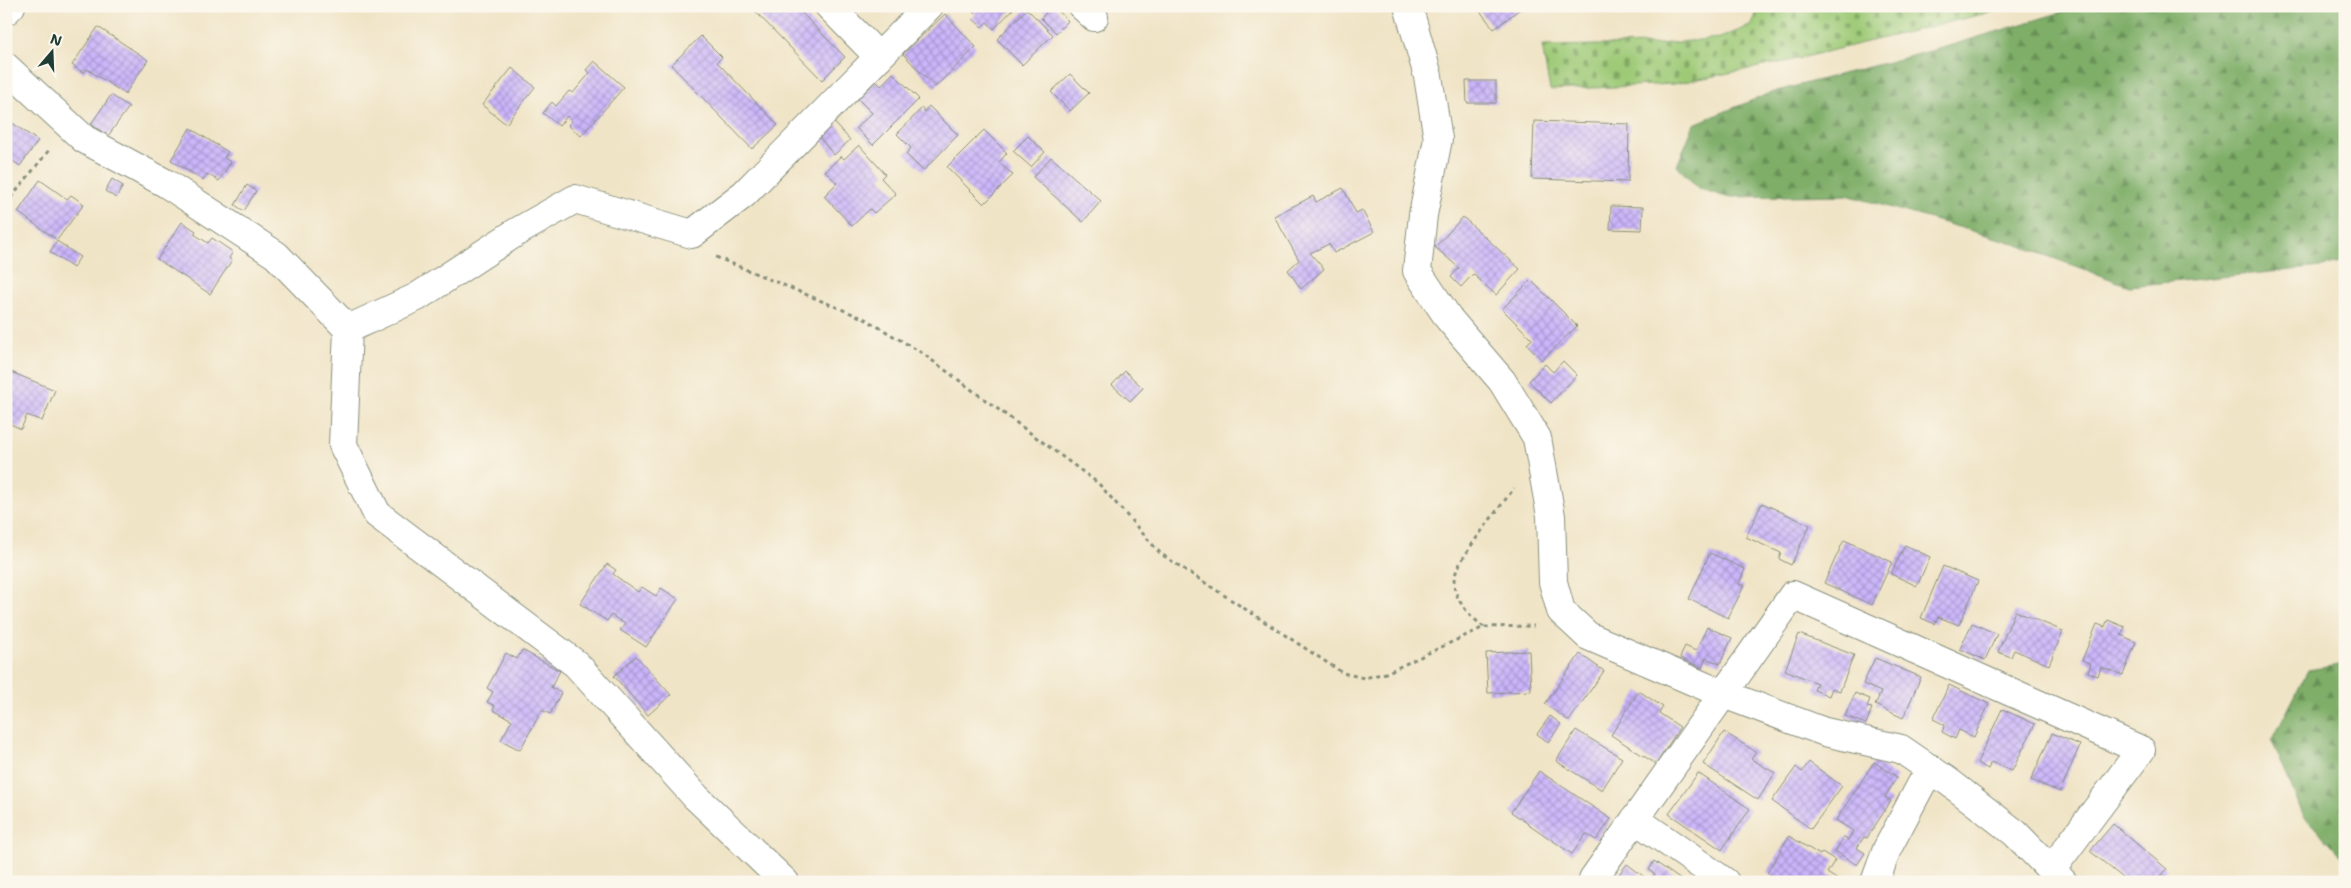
<svg xmlns="http://www.w3.org/2000/svg" width="2351" height="888" font-family="'Shantell Sans',sans-serif">
<style>
.forest{fill:url(#forest-firs);stroke:#4e764e}
.cemetery{fill:url(#cemetery-stones);stroke:#5e8456}
.building{fill:url(#building-cross-hatch)}
.lines{fill:none;stroke-linecap:round;stroke-linejoin:round}
.street-casing{stroke:#88907d;stroke-width:30}
.path{stroke:#88907d;stroke-width:3;stroke-dasharray:4 4;stroke-linecap:butt}
.street{stroke:#fff;stroke-width:28}
</style>
<defs>
<pattern id="forest-firs" width="22" height="20" patternUnits="userSpaceOnUse" patternTransform="scale(1.25)"><rect width="22" height="20" fill="#7eae68"/><path d="M5 1l3.5 6h-7zM16 11l3.5 6h-7z" fill="#678f56"/></pattern>
<pattern id="cemetery-stones" width="16" height="16" patternUnits="userSpaceOnUse" patternTransform="scale(1.25)"><rect width="16" height="16" fill="#9eca77"/><path d="M2 7V4a2 2 0 0 1 4 0v3zM10 15v-3a2 2 0 0 1 4 0v3z" fill="#80a562"/></pattern>
<pattern id="building-cross-hatch" width="8" height="8" patternUnits="userSpaceOnUse" patternTransform="scale(1.25)"><rect width="8" height="8" fill="#cbb5fb"/><path d="M0 0l8 8M0 8l8-8" fill="none" stroke="#a494cc"/></pattern>
</defs>
<rect width="100%" height="100%" fill="#fbf7ec"/>
<filter id="ink" filterUnits="userSpaceOnUse"><feTurbulence type="fractalNoise" baseFrequency=".02" numOctaves="2"/><feDisplacementMap in="SourceGraphic" scale="10" xChannelSelector="R" yChannelSelector="G"/><feConvolveMatrix kernelMatrix="1 2 1 2 8 2 1 2 1" color-interpolation-filters="sRGB"/></filter>
<filter id="wash" filterUnits="userSpaceOnUse"><feTurbulence type="fractalNoise" baseFrequency=".0096" numOctaves="4" result="noise"/><feDisplacementMap in="SourceGraphic" scale="20" xChannelSelector="R" yChannelSelector="G"/><feGaussianBlur stdDeviation="1.12" result="paint"/><feColorMatrix in="noise" values="0 0 0 0 0 0 0 0 0 0 0 0 0 0 0 0 0 1.4 0 .05"/><feComposite in="paint" operator="in"/></filter>
<g filter="url(#wash)">
<rect width="100%" height="100%" fill="#f0e4c6"/>
<path class="forest" d="M2082,6H2345V262L2322,267L2129,286L2007,241L1847,195L1726,197L1698,188L1677,166L1694,124L1773,92L1942,48Z
M2345,664V860L2304,816L2272,741L2308,670Z"/>
<path class="cemetery" d="M1759,6H2016L1784,62L1674,84L1550,90L1542,46L1659,44L1720,38L1752,25Z"/>
<g id="blocks">
<path class="building" d="M750,6H795L845,57L822,80Z
M976,6H1016L994,29L987,22L982,27L972,18L976,14L972,10Z
M1038,6H1054L1068,21L1056,33L1041,18L1046,13Z
M1476,6H1524L1494,29Z
M1027,9L1053,35L1022,65L997,39Z
M945,14L976,47L935,87L903,54Z
M98,27L148,60L125,94L87,69L84,73L72,65Z
M701,36L722,57L717,62L778,125L752,149L671,65Z
M594,61L624,87L581,136L568,125L572,121L567,116L559,126L543,113L552,102L556,106L569,91L573,93L590,73L586,70Z
M512,68L535,87L506,124L482,105Z
M893,73L919,99L873,145L856,128L872,113L858,99L876,81L881,86Z
M1070,74L1089,93L1070,111L1051,92Z
M1466,81H1496V103H1467Z
M111,95L129,107L108,136L91,124Z
M929,106L958,135L923,171L906,154L911,148L897,134L922,108L924,112Z
M833,121L850,140L834,155L817,135Z
M1534,121L1629,124L1628,182L1532,179Z
M11,122L38,141L20,166L6,156V128Z
M190,128L228,152L224,158L231,162L219,181L207,174L203,180L171,160Z
M984,130L1007,153L999,162L1013,175L984,204L947,167Z
M1028,136L1045,152L1031,167L1013,151Z
M859,145L885,174L881,178L896,194L874,213L870,209L852,226L824,196L837,183L825,171L841,156L844,159Z
M1051,157L1101,201L1083,222L1033,177Z
M112,179L123,186L116,198L105,191Z
M40,180L67,199L71,195L84,204L57,240L18,212Z
M247,185L256,191L244,211L235,205Z
M1343,188L1356,213L1362,210L1374,232L1334,253L1329,244L1310,253L1324,269L1301,289L1288,270L1299,260L1274,216L1313,196L1316,202Z
M1611,206L1643,207L1642,230L1610,229Z
M1463,217L1520,269L1496,295L1473,274L1461,287L1451,277L1459,268L1435,247Z
M182,222L196,231L194,234L208,243L212,238L233,252L229,258L232,260L210,294L157,259Z
M57,241L80,257L73,268L50,252Z
M1531,280L1577,326L1542,360L1527,344L1532,339L1502,309Z
M1563,361L1577,375L1551,403L1529,381L1545,364L1553,372Z
M6,370L55,390L42,421L27,415L21,429L6,422Z
M1125,371L1143,388L1130,401L1112,385Z
M1762,503L1810,525L1791,565L1779,559L1781,553L1746,537Z
M1844,540L1892,562L1872,605L1824,583Z
M1905,545L1930,557L1917,586L1891,574Z
M1710,553L1745,569L1739,584L1744,586L1728,618L1689,599Z
M607,564L616,570L613,574L638,592L642,587L656,596L661,588L678,599L646,647L620,630L625,624L611,615L607,621L580,604Z
M1943,566L1978,581L1959,625L1938,617L1935,624L1921,618Z
M2015,611L2063,631L2049,665L2014,650L2011,657L1998,652Z
M2108,620L2125,627L2121,635L2136,642L2123,675L2101,667L2098,676L2088,672L2091,664L2082,660L2097,624L2105,627Z
M1972,623L1997,634L1985,660L1960,649Z
M1707,627L1732,638L1720,664L1706,658L1702,668L1680,658L1685,646L1696,651Z
M1799,634L1854,655L1840,691L1832,688L1829,696L1814,690L1817,683L1785,670Z
M522,650L560,671L551,687L561,693L550,714L542,710L520,750L501,740L512,720L493,710L495,706L487,702L493,692L487,688L506,653L517,659Z
M1529,651L1531,691L1488,693L1486,653Z
M1580,654L1604,671L1569,721L1545,704Z
M636,656L671,695L648,715L614,676Z
M1875,658L1921,677L1903,718L1875,705L1881,692L1863,684Z
M1949,685L1989,704L1974,737L1959,730L1955,739L1942,732L1945,725L1933,719Z
M1639,691L1663,707L1659,713L1680,727L1656,764L1611,735Z
M1855,693L1870,699L1867,707L1872,708L1866,724L1845,716Z
M2002,709L2035,724L2012,771L1991,762L1988,769L1977,763Z
M1550,716L1561,724L1548,742L1537,734Z
M1576,730L1622,758L1602,790L1556,761Z
M1724,732L1756,752L1751,759L1775,773L1758,800L1703,764Z
M2052,733L2080,745L2060,792L2031,780Z
M1809,762L1842,786L1811,829L1772,801L1796,767L1802,772Z
M1874,762L1897,777L1885,797L1891,801L1867,838L1864,837L1857,848L1865,853L1857,865L1835,851L1844,837L1848,840L1853,831L1836,820Z
M1539,771L1611,819L1596,840L1586,834L1572,854L1511,812Z
M1698,773L1750,809L1722,850L1669,814Z
M2113,824L2167,869L2156,882H2128L2090,851Z
M1789,836L1820,855L1822,852L1835,860L1827,873L1841,882H1781L1767,873Z
M1654,861L1684,882H1650L1655,874L1649,870Z
M1627,864L1647,879L1645,882H1613Z"/>
</g>
</g>
<g filter="url(#ink)">
<use href="#blocks" fill-opacity="0" stroke="#88907d" stroke-width="1"/>
<g class="lines">
<g class="street-casing">
<path id="street" d="M829,6L879,57
M1082,6L1094,17
M1408,6L1428,76L1438,139L1423,215L1417,271L1449,319L1502,381L1537,438L1551,516L1553,582L1561,611L1573,622L1588,636L1718,692L1825,732L1901,749L1949,782L2015,833L2063,882
M6,11L11,6
M6,67L84,139L167,184L276,255L348,329L343,445L377,514L576,664L696,797L785,882
M348,329L417,297L515,233L575,199L692,234L744,194L929,6
M1635,819L1725,882
M1593,879L1793,595L2141,750L2051,870
M1875,882L1887,849L1930,768"/>
</g>
<path class="path" d="M6,204L50,149
M716,257L865,319L922,353L1098,483L1161,554L1343,673L1364,678L1386,673L1484,627L1534,626
M1484,627C1470,617 1449,595 1455,575C1462,553 1499,509 1514,488"/>
<use href="#street" class="street"/>
</g>
</g>
<rect width="2351" height="888" fill="none" stroke="#fbf7ec" stroke-width="25"/>
<g transform="translate(52 52) rotate(19)" stroke="#fbf7ec" stroke-width="4" paint-order="stroke">
<path d="M0-4L9 19L0 12L-9 19Z" fill="#1f3d34"/>
<text y="-8" font-size="14" font-weight="bold" text-anchor="middle" fill="#1f3d34">N</text>
</g>
</svg>
